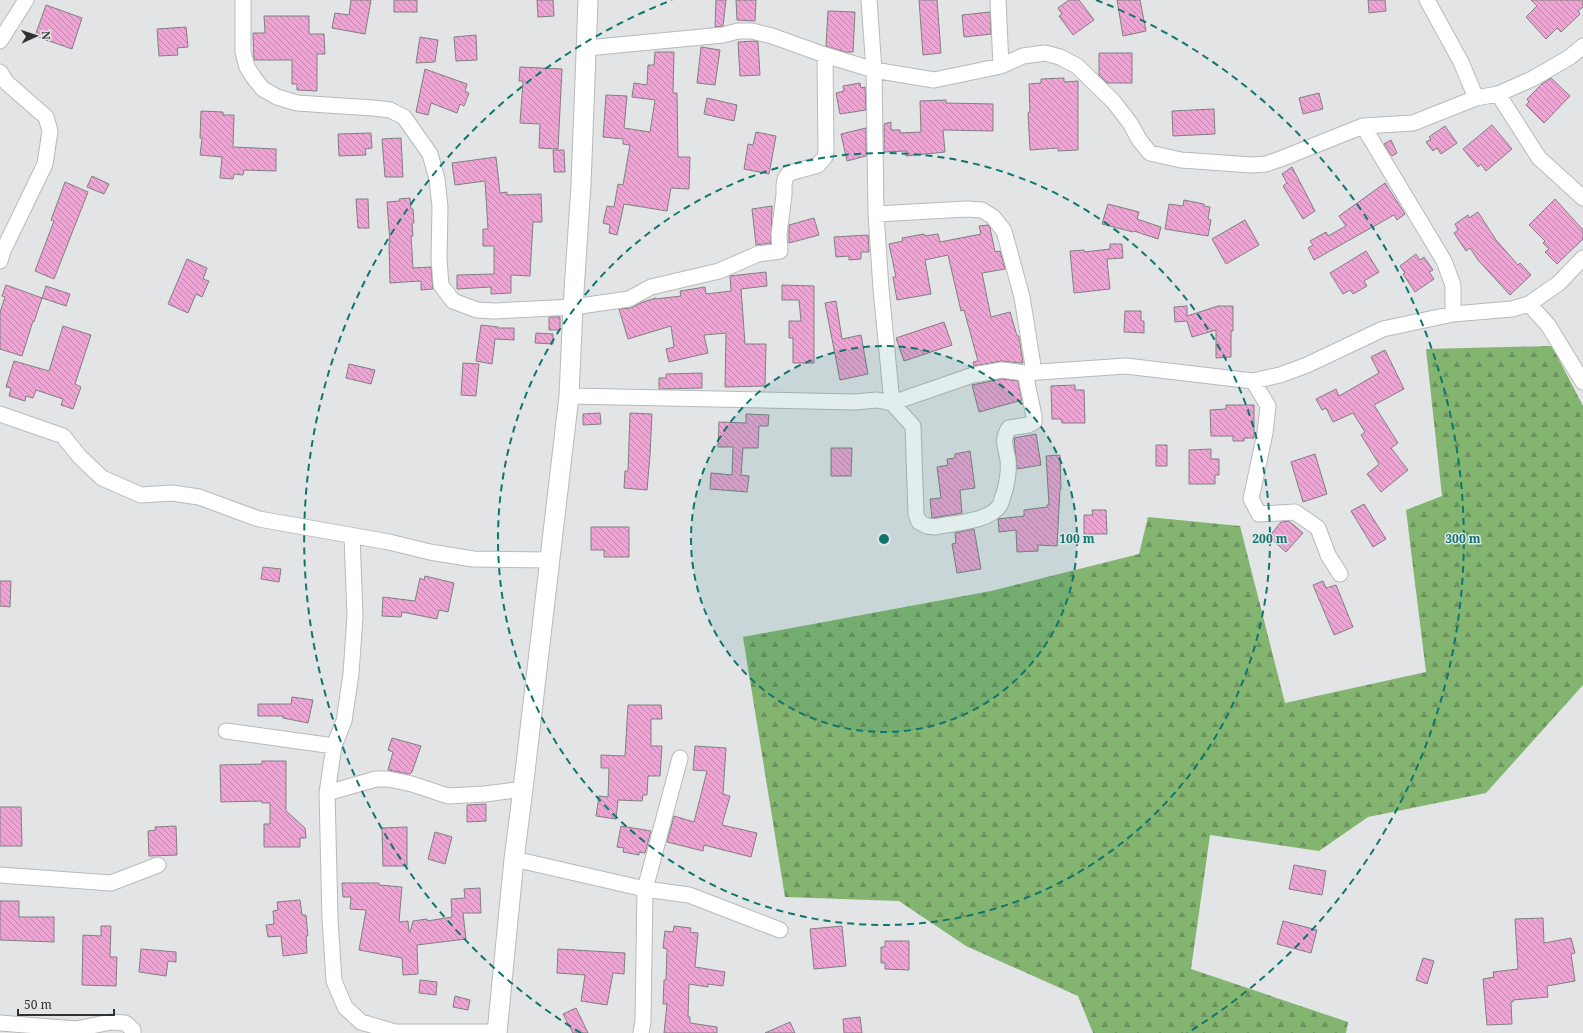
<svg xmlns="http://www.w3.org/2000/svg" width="1583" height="1033" font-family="'Noto Serif',serif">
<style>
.forest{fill:url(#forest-firs)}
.building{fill:url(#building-back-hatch);stroke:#817f80}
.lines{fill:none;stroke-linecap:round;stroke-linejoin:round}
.minor-casing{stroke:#b8b9bb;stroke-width:17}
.tertiary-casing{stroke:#b8b9bb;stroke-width:21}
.minor{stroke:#fff;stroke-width:15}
.tertiary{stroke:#fff;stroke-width:19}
.ring{fill:none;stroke:#0f766e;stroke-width:2;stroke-dasharray:7 5}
.centre{fill:#0f766e;stroke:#e3e4e6;stroke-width:2}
.ring-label{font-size:12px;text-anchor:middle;font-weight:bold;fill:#0f766e;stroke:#e3e4e6;stroke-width:3;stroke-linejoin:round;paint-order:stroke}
</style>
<defs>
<pattern id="forest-firs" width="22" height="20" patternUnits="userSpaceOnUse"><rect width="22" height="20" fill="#83b470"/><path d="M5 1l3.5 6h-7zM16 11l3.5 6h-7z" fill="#6c935d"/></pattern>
<pattern id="building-back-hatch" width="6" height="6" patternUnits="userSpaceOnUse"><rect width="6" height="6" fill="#efa4d5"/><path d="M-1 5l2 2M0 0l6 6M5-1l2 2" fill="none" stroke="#c286ad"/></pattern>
</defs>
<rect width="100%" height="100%" fill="#e3e4e6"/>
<path class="forest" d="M1552,346L1583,406V685L1486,793L1368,817L1319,851L1210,835L1191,969L1348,1022L1346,1033H1093L1078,996L966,946L899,901L785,897L743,637L991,591L1139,554L1148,517L1240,526L1285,703L1426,672L1406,510L1442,496L1426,349Z"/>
<path class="building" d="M351,0H371L365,34L332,28L335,13L349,15Z
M394,0H417V12H394Z
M537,0H553L554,16L538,17Z
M716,0H726L723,26L715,27Z
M736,0H756L755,21L737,20Z
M919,0H937L941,53L923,55Z
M1069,0H1079L1094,20L1073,35L1059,16L1062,14L1058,8Z
M1117,0H1140L1146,31L1123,36Z
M1368,0H1385L1386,11L1369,13Z
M1531,0H1583V7L1578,11L1580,14L1561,32L1557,28L1546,39L1526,17L1537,6Z
M46,5L82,18L72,49L35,36Z
M828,11L855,12L853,52H845L826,46Z
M990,12L991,34L964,37L962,15Z
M264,16H309V34H324L325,54H317V91L297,90V84H292V60H254L253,33H265Z
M186,27L188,47L177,48L178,55L159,56L157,29Z
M476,35L477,60L456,61L454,37Z
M420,37L438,40L435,62L416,63Z
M755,41L758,42L760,75L740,76L738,42Z
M701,47L720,50L715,85L697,83Z
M655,52H674L673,93H677L678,157H690L689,189L671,188L667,211L624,204L617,235L609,233L610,225L603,223L607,206L614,207L618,184L623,185L630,145L623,144V139L603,137L606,95L627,96L624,128L650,132L655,100L632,97L634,83L647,85L648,65H654Z
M1099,53H1132V83H1107L1099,75Z
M520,67L562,69L558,149L539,148L540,124L520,123L523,81H519Z
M425,69L467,84L465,91L469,93L464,106L460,104L457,113L431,103L428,115L416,112Z
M1064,78V82L1078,81V150L1058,151V148L1030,150L1028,113L1030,112L1029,84L1041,83V79Z
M1551,78L1570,96L1544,123L1526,105L1529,102L1527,99L1542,84Z
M860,83L861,88L865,87L866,110L840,114L836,93L844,91L843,86Z
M1319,93L1323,109L1303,114L1299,98Z
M707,98L737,105L734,121L704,114Z
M946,100V103L993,104V131L943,130L945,152L906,156V151L884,152V124L891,122V130H900V133L921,132L920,101Z
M1214,109L1215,134L1173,136L1172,111Z
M201,111L223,112V115H234L233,147L276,149V171L244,170L243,175L234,174L233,179L220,178L222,157L200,155L202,138H200Z
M1492,125L1512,149L1486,171L1481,164L1478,167L1463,149Z
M1445,126L1457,143L1441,154L1437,148L1433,151L1426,142L1431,139L1429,137Z
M866,128V156L847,161L841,134Z
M756,132L776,136L769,174L744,169L748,144L753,145Z
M371,133L372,148L365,149L366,155L339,156L338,134Z
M401,138L403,177H385L382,139Z
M1391,140L1397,153L1392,156L1384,144Z
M553,150H564L565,172H554Z
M496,157L500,193L507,192V195L541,194L542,222H533L530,276L511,275V293L491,294V287L457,289V275L494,274V246H483V229H488L485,181L455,185L452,163Z
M1292,167L1315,211L1303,219L1283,186L1287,183L1282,174Z
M92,176L109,184L104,194L87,187Z
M65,182L88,192L54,279L35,271L54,221L51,220Z
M1385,183L1405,214L1397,220L1394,215L1314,260L1308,248L1313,245L1310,241L1326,232L1328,236L1346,226L1339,216Z
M410,198L411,209H413L414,223H412L413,236H411L413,268L431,267L433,289L421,290V281L390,283L389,243H390L387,202L400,201L399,199Z
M356,199H368L369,228H358Z
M1555,199L1583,230V239L1557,264L1545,252L1549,249L1543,243L1545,241L1529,225Z
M1184,200L1204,204V206L1210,207L1208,219L1211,220L1208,236L1165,229L1169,204L1183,206Z
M1108,204L1139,212L1137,219L1161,227L1158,239L1134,231L1133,232L1102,224Z
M772,206L771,243L756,245L752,209Z
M1478,212L1496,240L1518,265L1520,263L1531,275L1510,295L1478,260L1470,248L1466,251L1454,233L1458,230L1455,224L1468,215L1469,218Z
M814,218L819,235L789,243V225Z
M1245,220L1259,245L1226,264L1212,239Z
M988,225L990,228L995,252L1000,251L1005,269L982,273L991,317L1010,312L1017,336H1019V338L1023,363H1021L1001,361L974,366L973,362L978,361L964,310L961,311L948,255L925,260L931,294L897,300L893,277H896L889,244L903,241L902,238L924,234L925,236L938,234L940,242L981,234L979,226Z
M868,235L869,252H861V259L849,260V256L836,257L834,237Z
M1110,244H1122L1123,258L1107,259L1110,289L1074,293L1070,251L1084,250V252L1110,249Z
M1366,251L1379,272L1364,281L1367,286L1353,294L1350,290L1343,294L1330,273Z
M1416,254L1420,260L1424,257L1433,270L1429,272L1434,279L1415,292L1403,274L1405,273L1400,266Z
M187,259L207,268L203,279L209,281L202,297L196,294L188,313L168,304Z
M766,272L767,286L741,289L745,344H766L765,386L725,387L726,333L704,335L708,353L669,362L666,349L674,347L671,326L628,339L619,309L631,308L643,302L656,298V299L681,296L680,291L705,287L706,294L731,291L730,276Z
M6,285L42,298L46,286L70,294L66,306L42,298L34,322L33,321L22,356L0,349V312L5,297L2,296Z
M782,285L814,286V363H793V338H789V321H801L799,300H782Z
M836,301L842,339L861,335L868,374L840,380L825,303Z
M1187,306V316L1218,306H1233V331H1231V357L1216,358V330L1192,337L1187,321L1175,322L1174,307Z
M1125,311H1141V321H1144V333L1124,332Z
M549,317H560V330H549Z
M944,322L952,345L904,361L896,338Z
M481,325L498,327V328H514V340L495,339L492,364L476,361Z
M63,326L91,335L75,384L81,387L73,409L61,405L63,399L36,390L33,398L26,396L25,401L9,396L11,388L6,387L14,361L49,371Z
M536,333L553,334V344L535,343Z
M1385,350L1404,389L1374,405L1398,443L1391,448L1408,470L1381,492L1367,474L1379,464L1361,435L1365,432L1353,413L1333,422L1326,408L1322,410L1316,399L1336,389L1339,396L1379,373L1371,357Z
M463,363L479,364L476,396L461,395Z
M349,364L375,370L371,384L346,378Z
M702,373V388L659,389V378H666V374Z
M1002,379L1018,381L1022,400L979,412L972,385Z
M1075,385V390H1084L1085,423H1062L1061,419H1052L1051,386Z
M1226,405H1254V438H1244V441H1233V436H1211L1210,410L1226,409Z
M600,413L601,424L583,425V414Z
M630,413L652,414L650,455L647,490L624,488L625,471H628Z
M746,414L769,415L768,426H759L758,448H743L741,475L749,476L747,492L710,489L711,473L732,475L733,447H718L719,422L746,423Z
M1036,434L1041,465L1017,469L1014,438Z
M1156,445H1167V466H1156Z
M831,448H852L851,476H831Z
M1211,449V459H1219V475H1215V484H1189V450Z
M970,451L975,488L960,490L962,513L932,518L930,499L941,498L937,467L948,465L947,459L955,458V454Z
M1315,454L1327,494L1303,502L1291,462Z
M1060,455L1061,489H1060L1057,546L1038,545V551L1017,552L1016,530L999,532L998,519L1024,516V510L1047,507V505H1049L1046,456Z
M1364,504L1386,539L1373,547L1351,511Z
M1092,510H1106L1107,534H1084V515H1093Z
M1289,521L1303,533L1286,552L1269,537L1281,522Z
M591,527H629V557H604V550H591Z
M974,529L981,569L957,573L952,544L956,543L955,533Z
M263,567L281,569L279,582L261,579Z
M425,576L454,583L448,612L439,610L437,619L402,612L401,617L382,616L383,597L415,601L420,578L424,580Z
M0,581H11L10,607L0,606Z
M1323,581L1326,588L1336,585L1353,627L1334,635L1313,585Z
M292,697L313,700L308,723L283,718V716H258V704H291Z
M628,705H661L662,719H651V746H662L660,776H648L647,795H643L642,801L618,800L616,819L596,816L599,796L608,797L609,768H601V755L625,756Z
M392,738L421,746L412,772L410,774L388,770L393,752L388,750Z
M695,746L726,748L723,794L730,796L722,825L757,833L751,857L704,845L703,851L667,842L674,816L694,822L707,771L693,770Z
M262,761H286V811L305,828L306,838H300V847H264V824H270V803H262V801L221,802L220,765L262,764Z
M486,804V821L467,822V805Z
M0,807H21L22,846H0Z
M176,826L177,855L149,856L148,831L156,830L155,827Z
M621,826L651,831L645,853L639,852V855L623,852L624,848L617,847Z
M407,827V866H383L382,828Z
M435,832L452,837L445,864L428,859Z
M1294,865L1326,871L1322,895L1289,889Z
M342,883H379V885L402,887L399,922L408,921L409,932H410L413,921L427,919V921L452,917L451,899L465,898L464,889L480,888L481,913H463L466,939L417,945L418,974L403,975L402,958L359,950L366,910L350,909L351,897H343Z
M300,900L302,915H306L308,936H306L307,953L283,956L281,936L268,937L266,925L274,924L273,911L278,910L277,902Z
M0,901H19V917H54V942L0,940Z
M1543,918L1544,943L1571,938L1575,953L1571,954L1575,981L1547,986L1548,997L1513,1000V1002H1511L1512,1024L1487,1025L1483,979L1494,977L1493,972L1518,969L1515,919Z
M1283,921L1317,930L1311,953L1277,944Z
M101,926H111L110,957H117L116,986L82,985L83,935L101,936Z
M674,926L691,928L690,932L698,933L695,967L725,972L723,986L708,984V987L689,984L688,1016L690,1017V1023L717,1027V1033H664L667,1004H663L664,980H666L667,949L663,948L665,931L673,932Z
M842,926L846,966L814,969L810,929Z
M885,941H909V970L885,969V963H881V947H885Z
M141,949L176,952V962L168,961L166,976L139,972Z
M558,949L625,953L624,974L613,973L607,1005L581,1001L585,975L557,973Z
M1423,958L1434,961L1427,984L1416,980Z
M420,980L437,982L436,995L419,993Z
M455,996L470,1000L468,1010L453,1007Z
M576,1008L588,1033H573L563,1014Z
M860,1017L862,1033H844L843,1019Z
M790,1022L795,1033H765Z"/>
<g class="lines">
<g class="minor-casing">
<path id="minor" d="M243,0V52L247,67L254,78L263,89L277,97L297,103L373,108L390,110L404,117L430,154L437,179L440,207L439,259L441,285L453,301L477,310L495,311L573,307L629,299L651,287L719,271L758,254L780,251L779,234L784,195V185L785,179L788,174L793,172L818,165L825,157L826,151L825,55
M869,0L874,70L876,214L881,289L892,403L913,426L916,514L919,522L927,526L935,527C953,523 990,522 1000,505C1002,501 1003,495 1005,490C1007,482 1009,469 1008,460C1006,447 1001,441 1009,428L1028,425L1034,422V416L1025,373
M998,0L1001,66
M1427,0L1461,62L1476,98
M0,41L26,0
M587,48L723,35L738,31H752L772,36L825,55L874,70L934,80L1001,66L1023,56L1045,53L1060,57L1077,66L1113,101L1130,123L1140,141L1150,153L1181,160L1252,165L1266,164L1283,158L1363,126L1413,123L1476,98L1498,94L1532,79L1570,57L1583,46
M0,72L7,83L46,117L50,131L45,164L3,251L0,261
M1498,94L1539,158L1583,198
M1363,126L1444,261L1453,285V314
M876,214L967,209L982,210L993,217L1004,231L1022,297L1034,372
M1529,304L1548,325L1583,382
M1253,381L1268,406L1265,433L1251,499L1259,514L1295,512L1318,528L1328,555L1340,574
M569,396L855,402L877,400L892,403L973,375L1002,370L1025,373L1126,366L1253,381L1280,375L1307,365L1383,329L1453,314L1512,309L1529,304L1559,283L1583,258
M0,414L63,436L80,457L102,478L141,495L172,493L199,497L259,519L389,542L430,552L473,559L549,560
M352,536L355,616L351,674L344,721L334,746L327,793L330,919L334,981L345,1007L361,1022L395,1032H497
M226,731L334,746
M327,793L376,779H388L412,784L448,796L485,794L523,789
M514,859L645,889L689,895L780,930
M0,875L111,883L158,865
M0,1023L76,1029L77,1033
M76,1029L111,1022L125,1023L133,1030V1033
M641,1033L643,1021L645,889L680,758"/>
</g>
<g class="tertiary-casing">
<path id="tertiary" d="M497,1033L514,859L523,789L569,396L573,307L581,185L588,0"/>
</g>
<use href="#minor" class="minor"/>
<use href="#tertiary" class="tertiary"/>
</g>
<circle cx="884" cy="539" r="193" fill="#0f766e" fill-opacity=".12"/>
<g class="ring">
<circle cx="884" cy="539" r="193"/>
<circle cx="884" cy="539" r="386"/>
<path d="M581 1033A579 579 0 0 1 672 0M1096 0A579 579 0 0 1 1187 1033"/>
</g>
<circle cx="884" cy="539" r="6" class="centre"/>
<g class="ring-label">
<text x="1077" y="543">100 m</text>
<text x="1270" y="543">200 m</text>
<text x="1463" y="543">300 m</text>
</g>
<g transform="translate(36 36) rotate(87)" stroke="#e3e4e6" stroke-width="3" paint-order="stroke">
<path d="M0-3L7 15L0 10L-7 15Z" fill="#313132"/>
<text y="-6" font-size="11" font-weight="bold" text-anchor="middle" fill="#313132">N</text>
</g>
<path d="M18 1009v6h96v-6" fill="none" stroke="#313132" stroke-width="2"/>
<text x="24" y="1009" font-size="12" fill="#313132" stroke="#e3e4e6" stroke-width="3" paint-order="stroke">50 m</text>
</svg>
